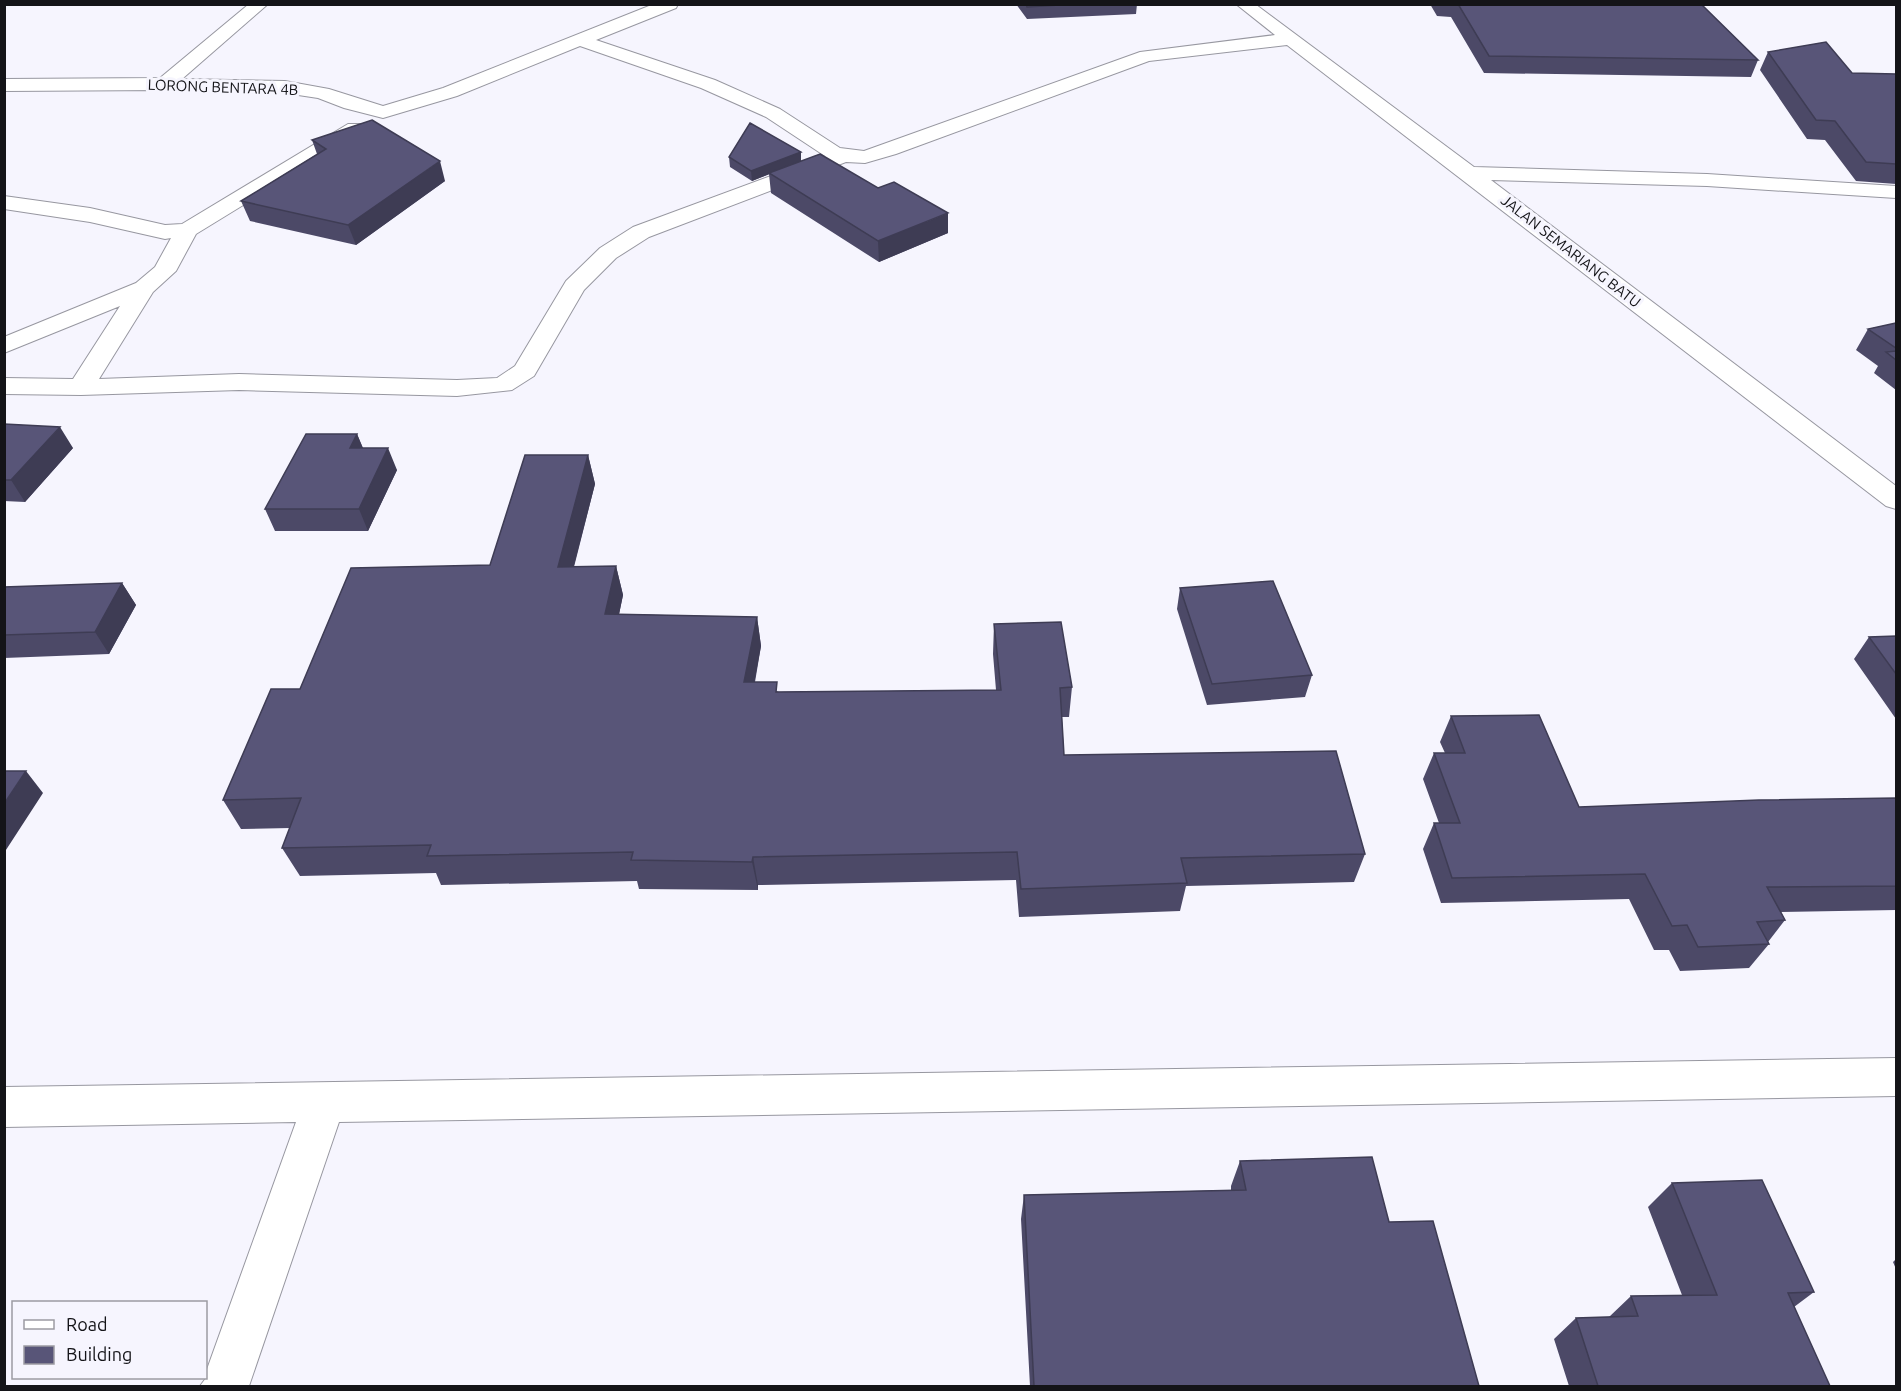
<svg xmlns="http://www.w3.org/2000/svg" width="1901" height="1391" font-family="Ubuntu,sans-serif">
<style>
.lines{fill:none;stroke-linecap:round;stroke-linejoin:round}
.minor-casing{stroke:#9797a0;stroke-width:2}
.minor{fill:#fff;fill-rule:evenodd}
.wall{fill:#4c4967}
.shaded-wall{fill:#3e3c54}
.building{fill:#585578;stroke:#3e3c54;stroke-width:1.5}
.labels{text-anchor:middle;dominant-baseline:central;stroke-width:6;stroke-linejoin:round;paint-order:stroke}
.far-street-label{font-size:15px;fill:#141418;stroke:#f6f5fe}
</style>
<rect width="100%" height="100%" fill="#f6f5fe"/>
<g class="lines">
<g class="minor-casing">
<path id="minor" d="M249,4H268L182,79L285,81L329,89L383,106L443,88L654,4H678L676,8L596,40L715,80L780,109L840,148L864,151L1140,52L1275,35L1236,4H1255L1474,167L1707,174L1896,186V198L1707,186L1491,180L1896,486V509L1886,506L1287,45L1149,61L896,154L865,163L846,162L649,237L616,258L584,290L534,376L512,390L457,396L239,390L81,395L4,394V378L73,379L120,306L4,353V337L136,283L155,267L171,238L165,239L90,222L4,209V196L90,208L165,225L182,224L348,124H362L365,128L362,132L196,234L176,271L153,292L99,379L239,374L457,380L497,378L515,366L566,281L600,248L633,227L825,156L766,117L701,88L580,46L457,96L383,118L344,108L318,98L285,93L165,90L4,91V79L160,78Z
M1896,1058V1096L339,1122L249,1386H200L206,1378V1372L296,1122L4,1127V1087Z"/>
</g>
<use href="#minor" class="minor"/>
</g>
<path class="wall" d="M1016,4H1137L1136,14L1027,19Z
M1430,4H1701L1758,60L1751,77L1484,73L1451,17L1437,16Z
M1768,52L1852,73L1896,74V184L1856,181L1825,140L1807,139L1760,70Z
M312,140L445,181L356,245L250,221L241,201L317,154Z
M801,152V161L948,233L879,262L771,193L769,174L752,181L730,167L729,157Z
M1896,323V390L1874,373L1878,366L1856,350L1868,329Z
M4,424L73,448L25,502L4,501Z
M357,434L363,448L397,470L368,531H275L265,509Z
M588,455L595,484L574,567L616,566L623,595L619,614L757,617L761,646L755,682L779,692L996,690L993,654L994,624L1072,687L1069,717H1062L1064,755L1365,854L1354,882L1186,886L1180,911L1019,917L1016,880L758,885V890L639,889L637,881L441,885L436,873L300,876L282,848L290,828L241,829L223,800L300,689L490,565Z
M122,583L136,605L109,654L4,658V587Z
M1180,588L1312,675L1305,697L1207,705L1177,609Z
M1896,636V719L1854,659L1869,637Z
M1451,716L1579,807L1896,798V910L1781,912L1785,920L1768,942L1769,944L1749,968L1680,971L1669,950H1654L1629,899L1441,903L1423,849L1434,823H1439L1423,779L1434,753H1445L1440,742Z
M1240,1161L1389,1222L1479,1386H1030L1021,1219L1024,1195L1231,1190V1186Z
M1672,1183L1814,1292L1794,1307L1830,1386H1569L1554,1339L1576,1318L1609,1317L1631,1296L1682,1295L1648,1207Z
M1896,1259V1269L1893,1262Z"/>
<path class="shaded-wall" d="M801,152V162L752,181L751,171Z
M440,161L445,181L356,245L348,225Z
M948,213V233L879,262L878,241Z
M60,427L73,448L25,502L11,480Z
M357,434L366,456L350,448Z
M388,448L397,470L368,531L359,509Z
M588,455L595,484L566,596L558,567Z
M616,566L623,595L613,644L605,614Z
M122,583L136,605L109,654L95,632Z
M757,617L761,646L749,711L744,682Z
M26,771L43,793L4,853V804Z
M753,857L758,885V890L752,862Z"/>
<path class="building" d="M1026,4H1077L1027,7Z
M1458,4H1701L1758,60L1489,56Z
M1826,42L1852,73L1896,74V164L1866,162L1835,121L1816,120L1768,52Z
M372,120L440,161L348,225L241,201L326,149L312,140Z
M750,123L801,152L751,171L729,157Z
M820,154L878,188L894,182L948,213L878,241L769,173Z
M1896,323V348L1868,329Z
M1896,351V360L1886,352Z
M4,424L60,427L11,480H4Z
M306,434H357L350,448H388L359,509H265Z
M525,455H588L558,567L616,566L605,614L757,617L744,682H777L776,692L1001,690L994,624L1061,622L1072,687L1060,688L1064,755L1336,751L1365,854L1181,858L1187,883L1021,889L1017,852L753,857L752,862L631,860L633,852L427,856L431,845L282,848L301,798L223,800L271,689H300L351,568L490,565Z
M1273,581L1312,675L1212,684L1180,588Z
M122,583L95,632L4,635V587Z
M1896,636V674L1869,637Z
M1539,715L1579,807L1759,800L1896,798V886L1767,887L1785,920L1757,922L1769,944L1698,947L1687,925L1672,926L1645,874L1452,878L1434,823H1460L1434,753H1465L1451,716Z
M4,771H26L4,804Z
M1372,1157L1389,1222L1433,1221L1479,1386H1034L1024,1195L1246,1190L1240,1161Z
M1762,1180L1814,1292L1788,1293L1830,1386H1598L1576,1318L1638,1316L1631,1296L1717,1295L1672,1183Z"/>
<g class="labels">
<g class="far-street-label">
<text transform="translate(223 87) rotate(2)">LORONG BENTARA 4B</text>
<text transform="translate(1571 251) rotate(38)">JALAN SEMARIANG BATU</text>
</g>
</g>
<rect width="1901" height="1391" fill="none" stroke="#141418" stroke-width="12"/>
<rect x="12" y="1301" width="195" height="78" fill="#f6f5fe" stroke="#9c9ba2" stroke-width="1.5"/>
<rect x="24" y="1320" width="30" height="9" fill="#ffffff" stroke="#9c9ba2" stroke-width="1.5"/>
<text x="66" y="1331" font-size="18" fill="#141418">Road</text>
<rect x="24" y="1346" width="30" height="18" fill="#585578" stroke="#9c9ba2" stroke-width="1.5"/>
<text x="66" y="1361" font-size="18" fill="#141418">Building</text>
</svg>
